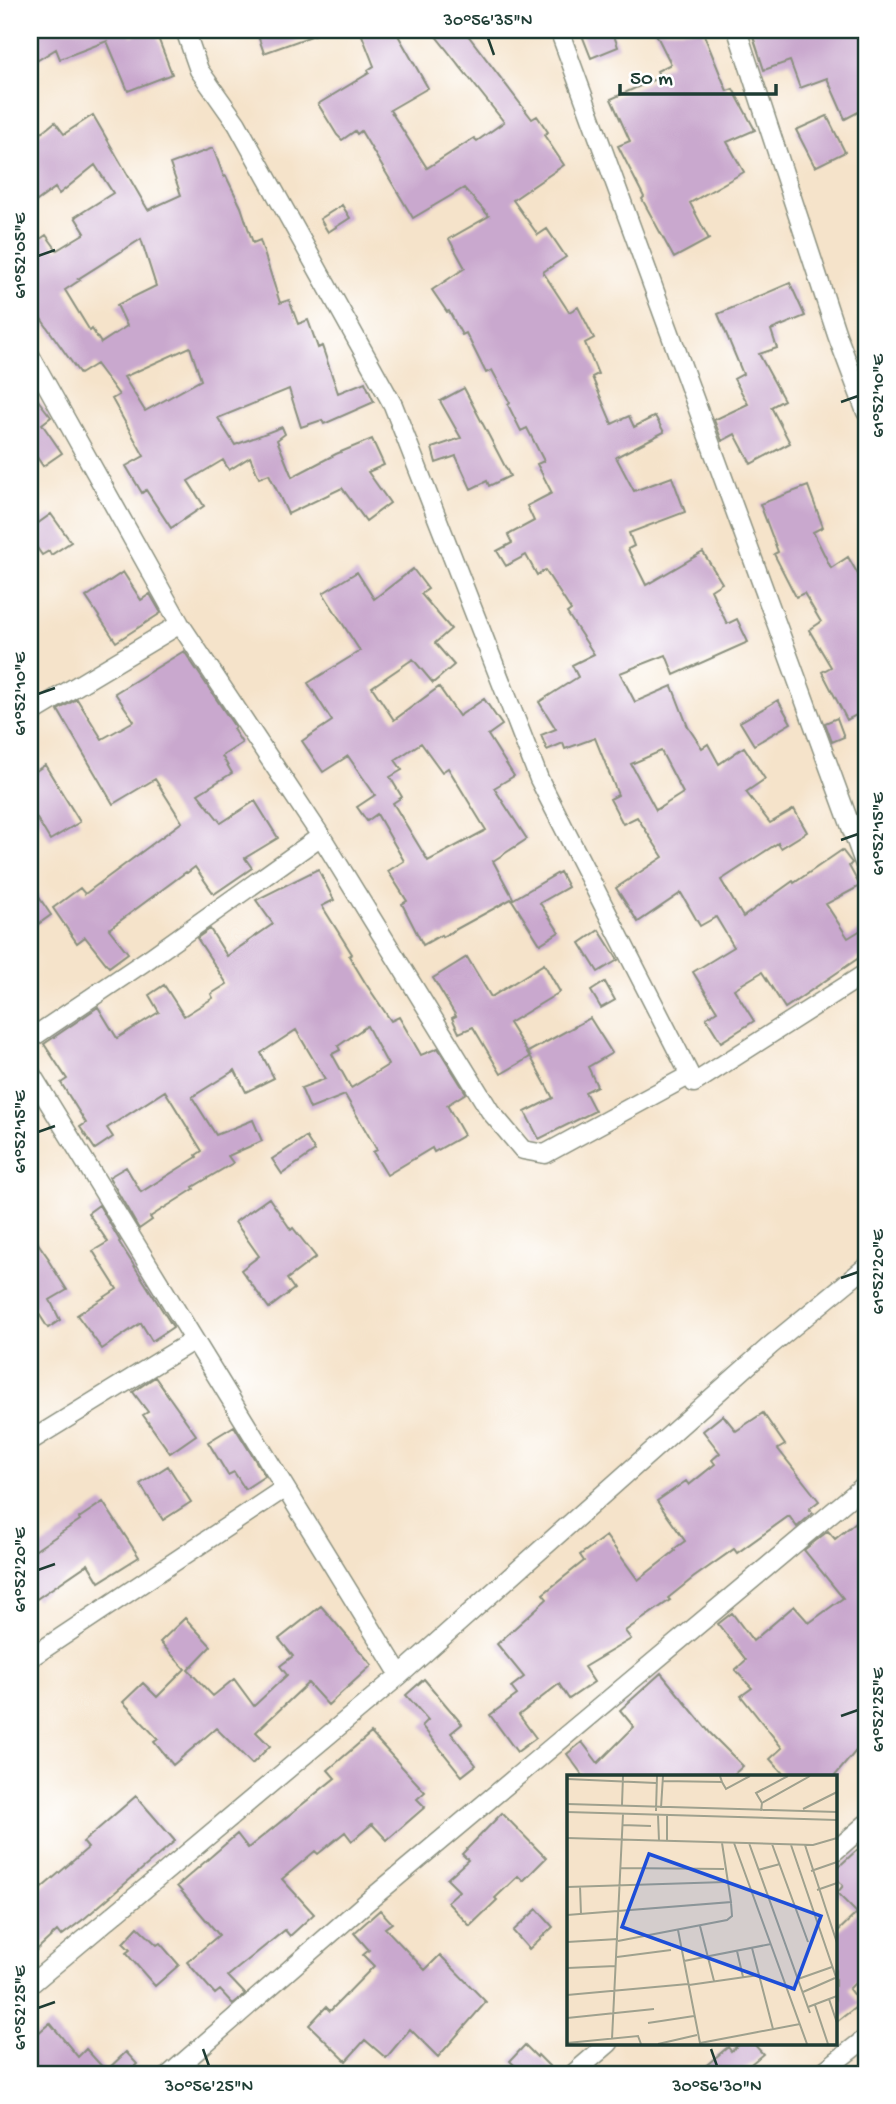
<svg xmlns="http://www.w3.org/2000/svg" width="896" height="2104" font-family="'Gochi Hand',sans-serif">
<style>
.building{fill:#c9a8ce;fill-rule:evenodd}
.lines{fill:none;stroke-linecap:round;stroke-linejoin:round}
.street-casing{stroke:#8a907f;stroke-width:21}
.street{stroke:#fff;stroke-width:18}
.ticks{fill:none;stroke:#1f3d34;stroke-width:2.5}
.inset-road{fill:none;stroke:#9fa18e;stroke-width:2}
.view{fill:#1d4ed8;fill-opacity:0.15;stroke:#1d4ed8;stroke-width:3.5}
.inset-edge{fill:none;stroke:#1f3d34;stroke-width:3.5}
.neatline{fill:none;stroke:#1f3d34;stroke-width:2.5}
.ticks-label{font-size:18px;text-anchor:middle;fill:#1f3d34}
</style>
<rect width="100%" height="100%" fill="#fff"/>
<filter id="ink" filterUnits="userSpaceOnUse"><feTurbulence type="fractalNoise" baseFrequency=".0143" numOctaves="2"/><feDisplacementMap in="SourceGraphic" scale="14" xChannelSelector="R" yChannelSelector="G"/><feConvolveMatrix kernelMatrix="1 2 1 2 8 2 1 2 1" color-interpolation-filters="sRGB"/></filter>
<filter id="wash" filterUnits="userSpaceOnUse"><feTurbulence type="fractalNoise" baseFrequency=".00686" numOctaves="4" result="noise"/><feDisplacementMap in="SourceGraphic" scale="28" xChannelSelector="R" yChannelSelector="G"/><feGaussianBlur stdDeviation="1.57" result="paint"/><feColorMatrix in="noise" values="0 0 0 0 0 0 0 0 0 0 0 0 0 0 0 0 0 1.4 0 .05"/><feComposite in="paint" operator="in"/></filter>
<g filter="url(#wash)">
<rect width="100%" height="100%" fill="#f5e3ca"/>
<g id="blocks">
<path class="building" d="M30,30H132L130,32L131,36L148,30H155L172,74L128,91L107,41L60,59L56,49L30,65Z
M256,30H322L323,32L264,53Z
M360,30H395L428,88L390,110L427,168L474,138L477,141L504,122L431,30H464L532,119L537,116L548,132L544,135L564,165L513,200L538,235L547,229L566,257L543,272L569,312L578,307L594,338L585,343L598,374L592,377L612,424L629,416L634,427L655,416L664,432L616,457L634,491L672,477L685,512L629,533L634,546L628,549L646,585L703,552L722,583L711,590L727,624L737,619L748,642L674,675L666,655L620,673L635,702L672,686L688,727L702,748L708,744L719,764L744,747L765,779L746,792L770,823L794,809L807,832L781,848L778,843L721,880L743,917L793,881L794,883L842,850L852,863L849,866L860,886L826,904L848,938L866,927V953L785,1008L762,972L734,989L754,1021L721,1042L706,1018L717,1011L693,972L734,947L716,917L700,926L681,893L638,922L616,888L663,857L637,817L623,824L610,799L618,795L595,738L565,749L563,743L547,750L541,735L556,729L539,702L578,677L572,665L594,654L567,613L571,610L545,570L537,575L526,555L506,566L497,551L512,543L508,535L534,521L527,506L552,493L537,464L544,461L527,428L521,431L508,405L510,403L492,370L486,373L466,333L462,335L449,311L447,312L432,290L465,268L449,239L489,216L464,188L413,218L361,131L357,134L355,131L342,140L337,135L318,104L369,73L368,70L374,66ZM661,751L683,793L656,810L631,764Z
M580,30H612L618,47L591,58Z
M654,30H702L727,91L733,89L755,130L727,142L744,172L690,203L709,239L674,258L642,199L644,197L618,146L630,141L611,99L660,77L657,71L671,64Z
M751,30H866V108L845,119L827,78L800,88L790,61L764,70Z
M93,115L148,210L181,195L170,164L213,148L224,177L226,176L241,207L253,243L260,240L280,303L289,300L298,324L308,320L318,348L322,346L338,393L365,382L374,402L324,424L322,420L301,427L289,389L218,418L235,445L282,427L285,434L277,440L292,477L336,454L372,439L384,465L368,472L390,503L366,521L342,488L288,514L269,474L259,478L250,457L229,470L223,460L188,481L204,506L171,528L146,490L142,493L126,466L144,456L112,399L119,395L96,364L80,374L30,303V246L46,235L57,250L85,233L75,217L113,193L95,165L59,194L55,188L30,206V142L55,122L64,134ZM141,239L156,286L117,305L127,326L101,343L92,329L90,331L65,290L80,280L78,279ZM190,347L201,380L145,411L124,377Z
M827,116L845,152L815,167L796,130Z
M342,205L350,218L328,232L320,219Z
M790,283L805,316L771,330L777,348L759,354L784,400L771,407L790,443L751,464L735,434L722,441L714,420L748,404L734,379L743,374L718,314Z
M464,388L510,476L489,486L487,481L471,489L456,456L436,463L432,448L461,438L440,401Z
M30,390L51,417L42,424L62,453L43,466L30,447Z
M808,486L823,527L813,532L831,568L848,557L866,588V710L847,720L822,672L831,667L809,630L821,622L804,593L796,597L774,554L778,552L760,504Z
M51,514L71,542L51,555L49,551L42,555L30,538V529Z
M413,569L428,589L421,594L451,629L435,643L454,665L433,683L413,659L372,687L394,720L439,687L459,716L484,699L502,725L488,735L514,776L494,788L527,839L493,861L513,898L442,937L441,935L423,945L402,904L407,901L388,871L404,861L377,814L367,821L357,807L375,795L348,756L323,772L302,741L332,721L308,683L360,651L323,593L357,572L374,599ZM421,743L442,772L448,768L486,830L428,861L393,803L402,797L390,777L402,770L395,760Z
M123,572L141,600L150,594L161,613L116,642L86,597Z
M184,651L235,727L233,729L242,743L222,756L232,773L198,794L221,823L255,801L278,838L245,858L252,868L214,894L195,867L187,873L186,872L109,929L128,953L109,967L85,937L77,943L53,908L80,888L85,894L182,822L155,779L113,804L58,710L77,699L102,739L134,721L115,693Z
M778,700L791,723L754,745L740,722Z
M837,718L844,737L832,742L825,723Z
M45,765L80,822L50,840L30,807V775Z
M318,869L334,900L322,906L352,954L349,956L366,984L391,1021L399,1017L421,1055L438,1048L466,1093L447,1105L464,1135L434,1152L432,1148L387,1175L373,1152L377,1150L345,1095L310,1109L301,1088L325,1079L296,1030L261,1053L274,1078L246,1092L235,1070L192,1097L216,1135L253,1120L262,1141L228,1156L233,1163L193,1187L194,1189L150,1217L152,1220L139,1229L109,1177L126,1167L141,1192L197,1157L196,1155L202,1151L165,1091L107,1128L113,1137L95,1149L80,1127L86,1123L61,1083L67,1079L44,1044L98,1007L117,1038L159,1012L149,995L164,985L184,1016L213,998L211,994L227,984L197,938L210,929L227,956L273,924L256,900ZM367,1026L388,1065L351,1088L332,1054L340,1050L338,1046Z
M560,872L568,887L540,903L559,932L540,944L512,900Z
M30,884L51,915L30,930Z
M599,930L618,960L598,972L580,943Z
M467,957L491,997L544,964L560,992L509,1023L530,1057L501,1074L473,1027L459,1033L452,1018L456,1016L433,978Z
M605,982L615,1000L601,1008L591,991Z
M590,1018L612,1053L588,1067L597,1086L585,1092L595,1111L539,1139L525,1112L553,1098L528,1052Z
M306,1137L315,1151L282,1174L272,1159Z
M269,1198L291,1230L293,1228L316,1257L287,1279L294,1289L269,1308L241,1270L259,1256L235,1222Z
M99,1205L120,1241L119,1242L173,1327L152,1341L141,1323L102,1349L77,1315L117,1289L93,1251L108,1242L88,1213Z
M30,1232L49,1259L48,1260L67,1290L50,1300L60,1320L48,1328L30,1300Z
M155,1377L196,1435L170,1453L143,1415L148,1412L133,1392Z
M763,1413L785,1445L778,1449L819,1501L809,1509L813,1513L797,1527L789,1516L737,1553L734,1549L693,1578L668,1598L670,1600L625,1631L631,1639L584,1667L594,1682L569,1699L559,1684L519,1715L536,1738L517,1752L490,1715L517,1695L511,1687L524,1677L497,1644L547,1599L543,1594L584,1561L580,1555L606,1536L638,1580L675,1551L674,1549L685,1541L657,1501L686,1481L689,1485L715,1464L712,1460L720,1453L703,1431L723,1415L736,1431Z
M234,1426L265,1476L245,1489L234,1472L228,1475L208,1442Z
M168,1466L191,1502L163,1520L140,1484Z
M103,1502L139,1557L99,1582L88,1564L35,1600L30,1591V1554L80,1520L79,1518Z
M866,1514V1696L859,1703L866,1711V1739L834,1777H786L770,1759L782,1748L741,1696L752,1688L735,1670L746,1660L718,1624L732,1613L753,1641L794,1606L809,1623L843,1598L804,1550L828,1531L835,1539Z
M321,1606L372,1665L328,1705L308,1683L256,1732L270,1746L252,1764L216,1728L173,1765L154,1742L158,1739L123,1702L143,1683L157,1697L185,1669L160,1642L185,1618L211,1646L188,1670L213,1696L234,1679L254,1706L287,1675L280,1666L293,1656L279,1639Z
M661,1673L710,1733L743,1766L731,1777H584L567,1754L582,1742L598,1763L634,1727L620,1710Z
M424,1679L462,1724L451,1733L476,1765L462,1776L422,1726L428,1720L406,1695Z
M371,1733L425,1792L417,1799L425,1807L387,1840L372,1824L352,1841L345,1832L318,1854L315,1851L282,1879L314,1914L290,1936L285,1930L228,1976L245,1994L233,2004L220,1990L215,1994L187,1962L219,1935L177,1886L237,1834L248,1848L335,1778L328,1770Z
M136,1796L175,1841L85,1918L61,1936L57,1931L30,1956V1898L88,1848L83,1842Z
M502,1813L546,1858L523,1881L518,1876L495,1898L497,1900L470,1926L447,1902L459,1891L447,1879L468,1860L462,1854Z
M857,1850L866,1861V1972L849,1989L860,2004L835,2023V1934L857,1913L837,1893L843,1886L835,1876V1870Z
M537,1909L553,1927L529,1949L513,1931Z
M380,1910L392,1923L385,1928L425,1970L440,1955L486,2002L438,2057L410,2029L386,2058L365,2040L346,2061L309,2025L326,2007L330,2011L374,1966L363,1955L369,1950L354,1933Z
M138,1927L157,1945L160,1943L179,1965L155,1986L126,1953L130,1950L123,1943Z
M50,2023L78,2057L86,2049L106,2071L126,2052L137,2064L127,2074H30V2040Z
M741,2043H753L763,2054L739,2074H696L728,2047L731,2051Z
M525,2045L537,2057L538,2055L557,2074H519L521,2072L510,2061Z"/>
</g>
</g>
<g filter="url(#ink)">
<use href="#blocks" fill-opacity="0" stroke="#8a907f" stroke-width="2"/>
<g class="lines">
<g class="street-casing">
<path id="street" d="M185,30L199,70L237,124L393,405L539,779L694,1083L866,973
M559,30L866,868
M737,30L837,335L866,412
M30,355L180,624L321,836L490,1111L523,1150L545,1154L690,1075
M30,714L180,624
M30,1039L150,958L321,836
M30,1072L400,1675
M30,1441L194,1340
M30,1658L285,1488
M835,1851L866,1824
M30,1985L400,1675L771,1345L866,1267
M170,2074L367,1902L866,1484
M573,2074L609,2043
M820,2074L866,2038"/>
</g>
<use href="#street" class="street"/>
</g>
</g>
<path class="ticks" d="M488,38L494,55M38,256L55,250M841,402L858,396M38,694L55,688M841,840L858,834M38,1132L55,1126M841,1278L858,1272M38,1570L55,1564M841,1716L858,1710M38,2008L55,2002M203,2049L209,2066M711,2049L717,2066"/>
<g transform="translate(567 1775)">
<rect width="270" height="270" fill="#f5e3ca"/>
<path class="inset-road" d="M0,4L89,8M96,6L155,7L153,1M155,7L159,14L183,1M195,28L189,18L221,1M0,29L270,37M55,30L56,1M94,33L96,1M236,34L270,17M89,36L90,1M194,36L195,28L243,1M0,37L270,45M91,40L92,66M55,50L84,51M0,63L246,70L270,63M100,66V40M167,68L240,269M182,68L243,238M205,69L241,167M224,70L270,205M238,70L270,168M53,93L157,94M191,95L213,89M244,96L270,87M13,111L14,139M0,112L159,107M250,115L270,108M0,140L164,127L155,68M133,151L147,206M111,155L133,268L233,249M51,166L160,145L165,141L164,128M0,167L51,164M185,173L206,254M170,176L176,202M50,182L104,175M117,186L204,169M0,193L49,191M231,204L265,192M122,210L192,200M236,217L268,203M0,220L121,209M262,224L270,248M248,230L261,269M241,232L270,221M0,243L87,234M81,248L127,241M45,264L56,39M0,268L71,261L74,269M91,269L130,260"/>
<path class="view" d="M82,79L254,141L227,214L55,152Z"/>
<rect width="270" height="270" class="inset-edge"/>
</g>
<rect width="896" height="2104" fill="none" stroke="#fff" stroke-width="77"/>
<path d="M620 84v10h156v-10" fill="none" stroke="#1f3d34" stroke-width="3.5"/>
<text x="630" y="84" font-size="21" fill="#1f3d34" stroke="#ffffff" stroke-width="5" paint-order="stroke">50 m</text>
<rect x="38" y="38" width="820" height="2028" class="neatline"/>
<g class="ticks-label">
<text x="488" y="25">30°56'35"N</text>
<text transform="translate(19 256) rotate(-90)" y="6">61°52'05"E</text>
<text transform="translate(877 396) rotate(-90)" y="6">61°52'10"E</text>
<text transform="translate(19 694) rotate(-90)" y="6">61°52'10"E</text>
<text transform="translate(877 834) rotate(-90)" y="6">61°52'15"E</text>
<text transform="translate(19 1132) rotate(-90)" y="6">61°52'15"E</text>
<text transform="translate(877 1272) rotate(-90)" y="6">61°52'20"E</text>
<text transform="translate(19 1570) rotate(-90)" y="6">61°52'20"E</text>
<text transform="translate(877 1710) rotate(-90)" y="6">61°52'25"E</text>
<text transform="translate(19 2008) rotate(-90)" y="6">61°52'25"E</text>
<text x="209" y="2091">30°56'25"N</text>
<text x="717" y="2091">30°56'30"N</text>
</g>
</svg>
